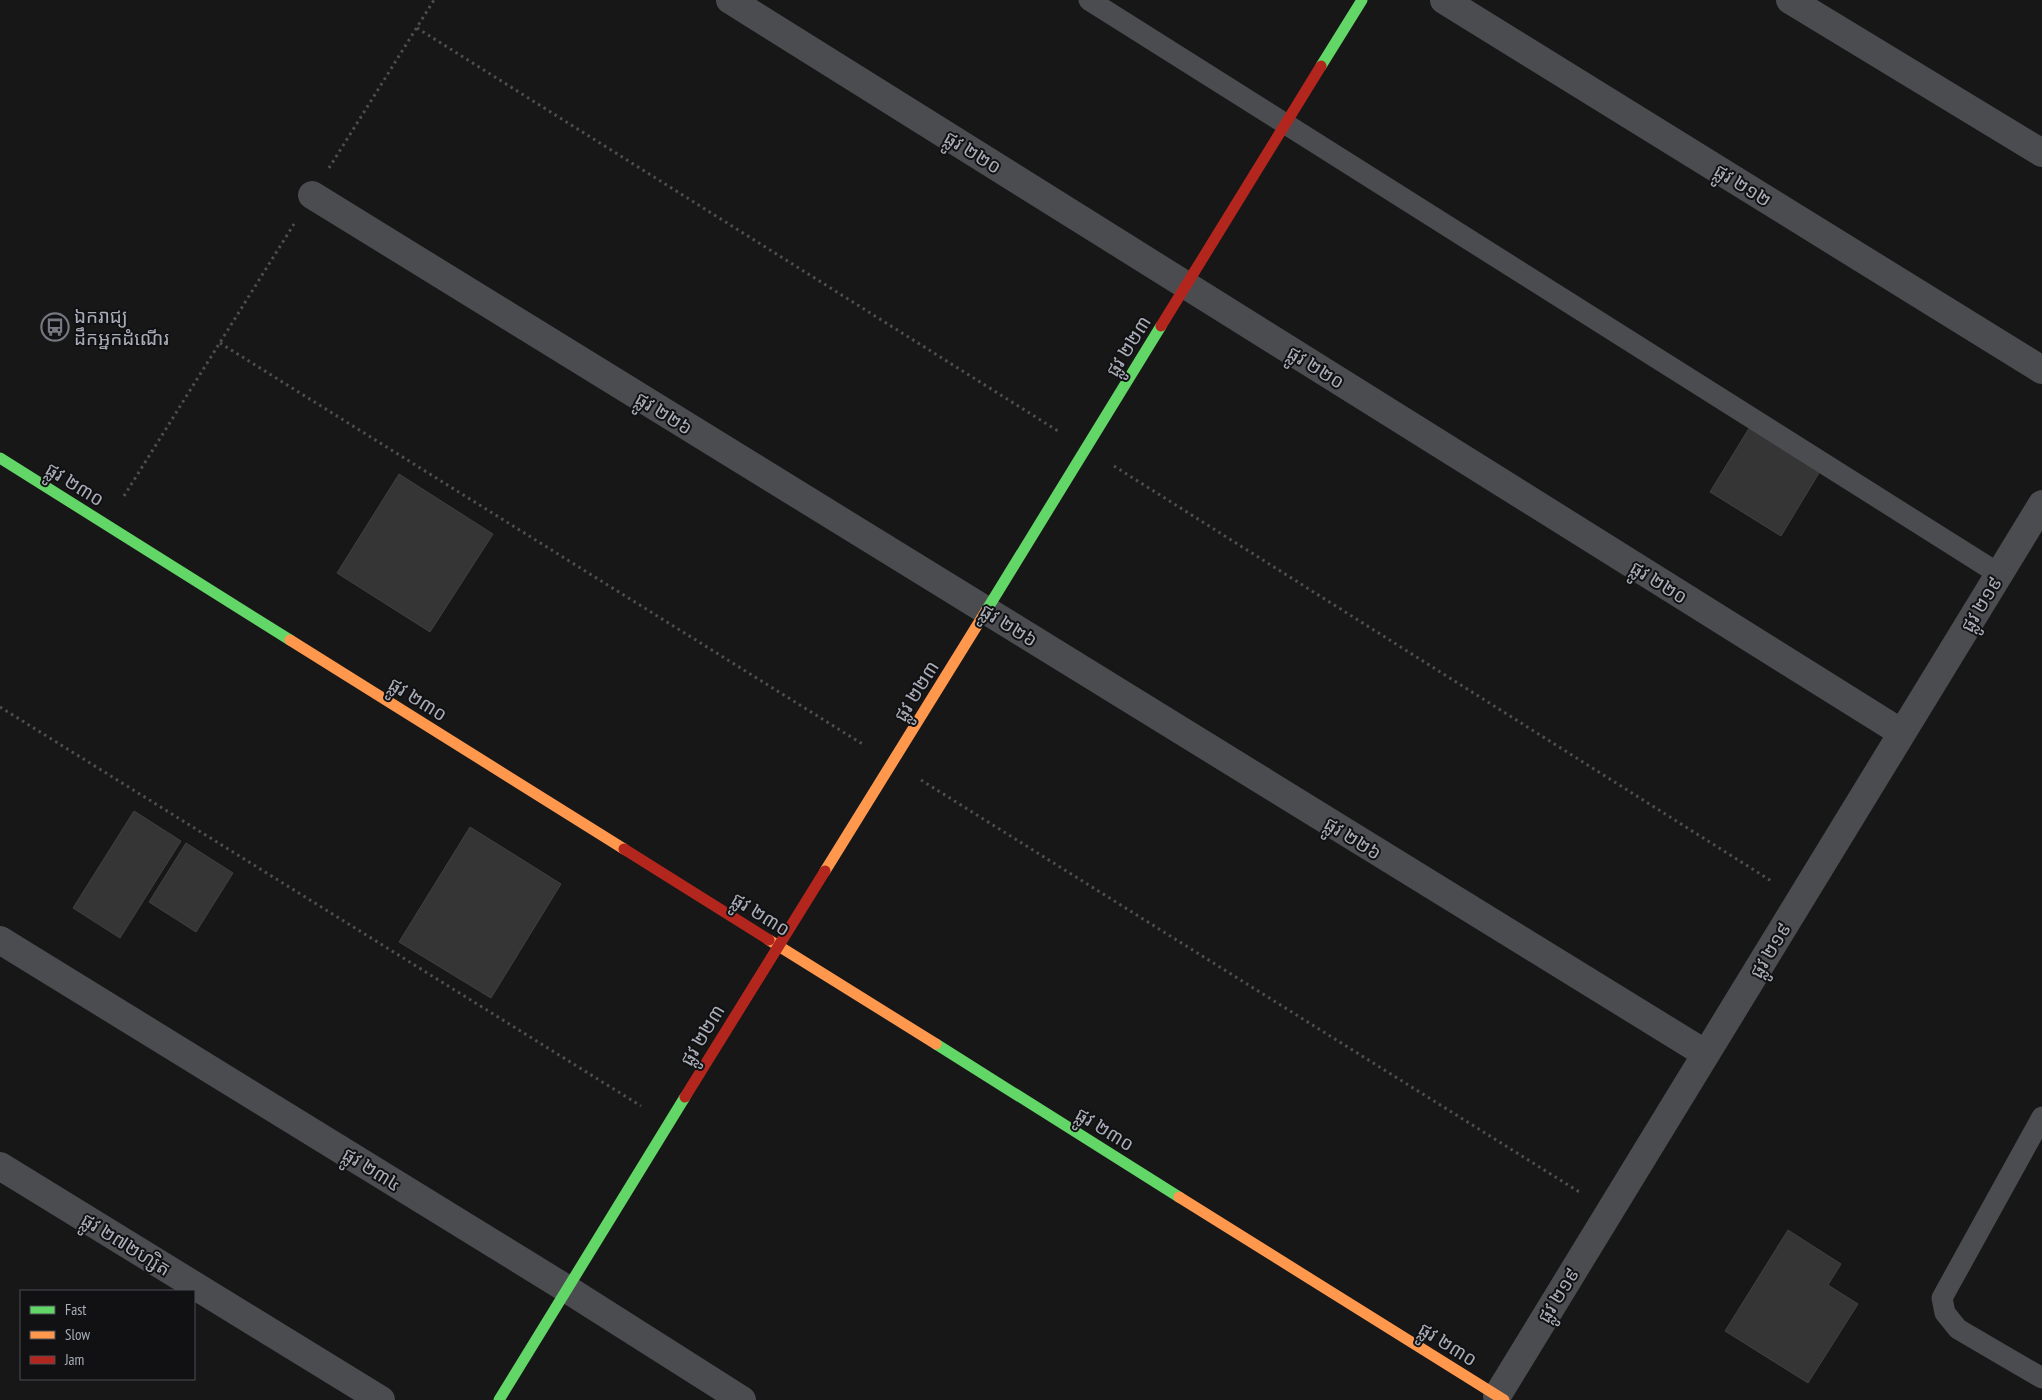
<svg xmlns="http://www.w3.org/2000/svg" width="2042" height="1400" font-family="'PT Sans Narrow','Noto Sans Khmer',sans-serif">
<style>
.building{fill:#353536;stroke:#3f4043}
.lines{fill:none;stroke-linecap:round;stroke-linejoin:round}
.path{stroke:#4d4e52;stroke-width:3;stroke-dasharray:2.5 4;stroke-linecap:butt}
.lane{stroke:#4b4c50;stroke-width:21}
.street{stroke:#4b4c50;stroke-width:28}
.fast{stroke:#63d668;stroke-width:11}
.slow{stroke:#ff974d;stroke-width:11}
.jam{stroke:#b3261e;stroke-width:11}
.labels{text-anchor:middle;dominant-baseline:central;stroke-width:4;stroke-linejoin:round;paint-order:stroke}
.street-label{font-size:19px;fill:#a8adb8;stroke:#111113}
.poi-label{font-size:19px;fill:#a8adb8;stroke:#111113;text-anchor:start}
</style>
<rect width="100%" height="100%" fill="#171717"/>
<path class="building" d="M1751,425L1822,468L1781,536L1710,492Z
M399,474L493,534L430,632L337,573Z
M134,811L181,841L120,938L73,908Z
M470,827L561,884L491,998L399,942Z
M186,843L233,873L196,932L149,902Z
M1788,1230L1841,1264L1828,1285L1858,1304L1808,1383L1725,1331Z"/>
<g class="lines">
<path class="path" d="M417,28L1058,431
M329,168L434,0
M220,343L864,745
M1114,466L1773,882
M124,496L294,224
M0,707L641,1106
M921,780L1581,1193"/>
<path class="lane" d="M1089,0L1999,574
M2042,1117L1942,1298L1945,1313L1958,1329L2042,1378"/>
<path class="street" d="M730,0L1902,733
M1444,0L2042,370
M1790,0L2042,153
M312,195L1706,1054
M0,940L567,1289L742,1400
M0,1166L381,1400
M1497,1396L2042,504"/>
<path class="fast" d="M1321,66L1362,0
M0,458L290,640
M986,611L1161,326
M936,1044L1179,1197
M499,1400L685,1097"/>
<path class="slow" d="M290,640L624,849
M825,871L986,611
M769,940L936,1044
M1179,1197L1504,1400"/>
<path class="jam" d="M1161,326L1321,66
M624,849L769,940
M685,1097L825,871"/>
</g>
<defs>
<g id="bus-ring" transform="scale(1.4375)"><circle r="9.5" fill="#111113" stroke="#757880" stroke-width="1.5"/><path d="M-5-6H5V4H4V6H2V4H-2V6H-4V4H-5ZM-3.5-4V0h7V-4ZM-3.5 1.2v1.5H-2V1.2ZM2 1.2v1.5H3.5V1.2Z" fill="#757880"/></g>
</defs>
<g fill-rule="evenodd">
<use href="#bus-ring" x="55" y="327"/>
</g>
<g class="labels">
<g class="street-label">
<text transform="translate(973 152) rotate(32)">ផ្លូវ ២២០</text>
<text transform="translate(1743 185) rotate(32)">ផ្លូវ ២១២</text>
<text transform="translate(1128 346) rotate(-58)">ផ្លូវ ២២៣</text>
<text transform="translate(1316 367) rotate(32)">ផ្លូវ ២២០</text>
<text transform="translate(664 413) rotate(32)">ផ្លូវ ២២៦</text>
<text transform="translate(75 484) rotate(32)">ផ្លូវ ២៣០</text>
<text transform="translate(1659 582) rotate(32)">ផ្លូវ ២២០</text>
<text transform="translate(1981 604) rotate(-59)">ផ្លូវ ២១៩</text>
<text transform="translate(1009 625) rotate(32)">ផ្លូវ ២២៦</text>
<text transform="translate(916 691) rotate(-58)">ផ្លូវ ២២៣</text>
<text transform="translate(418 699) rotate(32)">ផ្លូវ ២៣០</text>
<text transform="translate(1353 838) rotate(32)">ផ្លូវ ២២៦</text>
<text transform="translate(761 914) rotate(32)">ផ្លូវ ២៣០</text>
<text transform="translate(1770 950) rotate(-59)">ផ្លូវ ២១៩</text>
<text transform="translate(702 1035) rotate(-59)">ផ្លូវ ២២៣</text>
<text transform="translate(1105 1129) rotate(32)">ផ្លូវ ២៣០</text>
<text transform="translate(372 1169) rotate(32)">ផ្លូវ ២៣៤</text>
<text transform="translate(126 1244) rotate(32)">ផ្លូវ ២៧២ហ្សិត</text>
<text transform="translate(1558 1295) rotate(-58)">ផ្លូវ ២១៩</text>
<text transform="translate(1448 1344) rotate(32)">ផ្លូវ ២៣០</text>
</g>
<g class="poi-label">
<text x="74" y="316">ឯករាជ្យ<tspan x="74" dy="22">ដឹកអ្នកដំណើរ</tspan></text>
</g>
</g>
<rect x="20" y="1290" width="175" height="90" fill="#111113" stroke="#4d4f55"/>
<rect x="30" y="1306" width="25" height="8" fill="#63d668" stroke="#4d4f55"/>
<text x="65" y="1315" font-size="15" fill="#a8adb8">Fast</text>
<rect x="30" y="1331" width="25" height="8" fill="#ff974d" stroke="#4d4f55"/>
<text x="65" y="1340" font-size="15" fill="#a8adb8">Slow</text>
<rect x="30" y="1356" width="25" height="8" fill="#b3261e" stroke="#4d4f55"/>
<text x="65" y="1365" font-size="15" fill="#a8adb8">Jam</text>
</svg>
